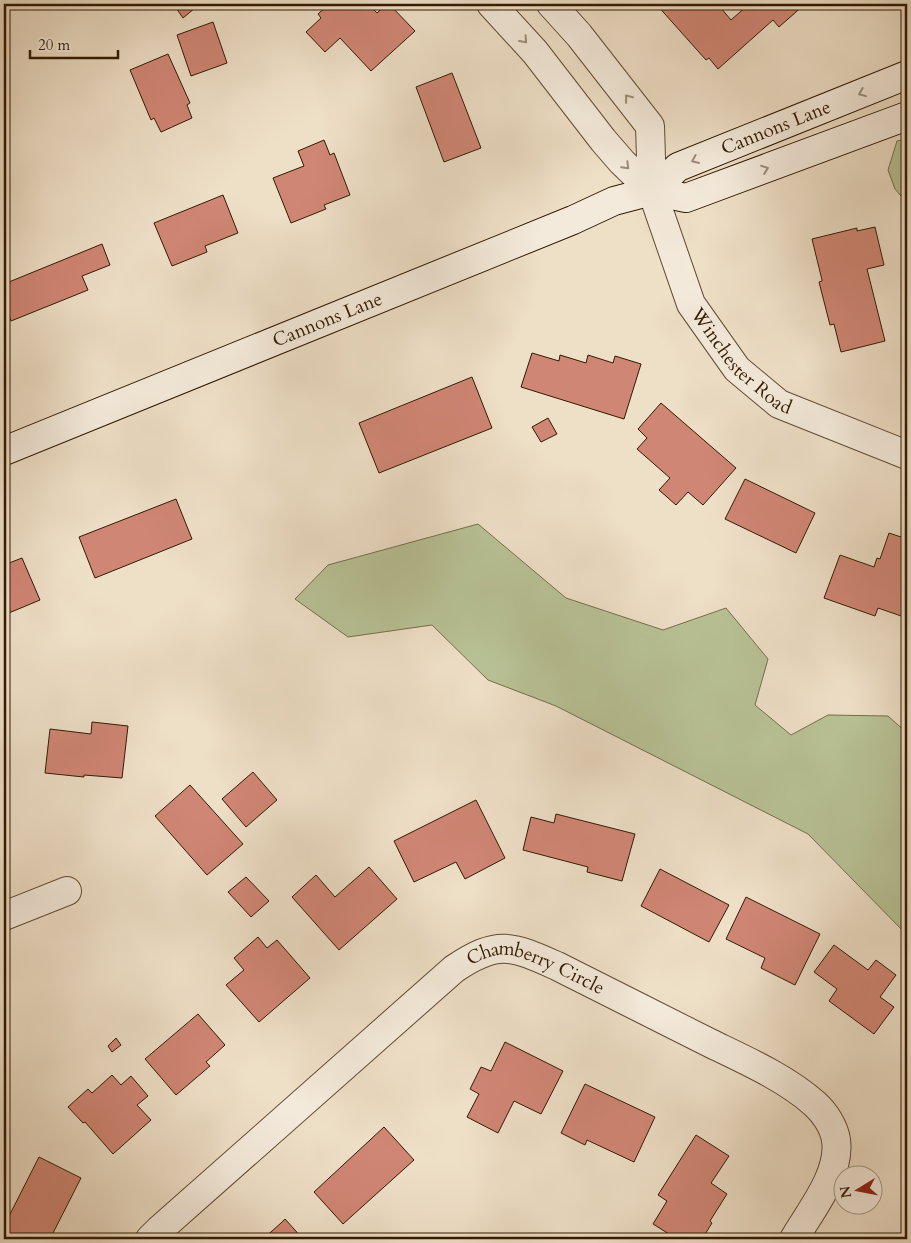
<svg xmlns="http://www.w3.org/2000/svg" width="911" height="1243" font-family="Cardo,serif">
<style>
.green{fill:#b8c296;stroke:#756e4b}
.building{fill:#d08675;stroke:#321a00}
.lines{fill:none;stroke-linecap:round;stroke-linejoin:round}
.street-casing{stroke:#614b32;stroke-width:30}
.secondary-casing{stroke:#321a00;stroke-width:30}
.street{stroke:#f4eadb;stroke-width:28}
.secondary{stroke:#f4eadb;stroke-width:28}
.oneway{stroke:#9d8c78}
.labels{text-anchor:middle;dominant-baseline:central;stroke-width:4.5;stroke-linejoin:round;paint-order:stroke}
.street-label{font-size:19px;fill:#321a00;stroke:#f4eadb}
</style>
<rect width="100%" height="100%" fill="#eedfc7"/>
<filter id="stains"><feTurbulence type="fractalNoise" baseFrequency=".004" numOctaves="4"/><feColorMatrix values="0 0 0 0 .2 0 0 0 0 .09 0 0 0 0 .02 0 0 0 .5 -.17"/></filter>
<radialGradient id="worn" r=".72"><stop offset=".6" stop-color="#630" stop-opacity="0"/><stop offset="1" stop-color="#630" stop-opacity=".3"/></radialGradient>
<path class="green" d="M907,139V203L895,189L888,170L897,141Z
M478,524L566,598L663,630L726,608L768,659L755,705L791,735L828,715L888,716L907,733V935L808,834L556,706L488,680L432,625L348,637L295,599L328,565Z"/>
<path class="building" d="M176,4H192L195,8L183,18L174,5Z
M329,4H368L377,13L387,4H389L415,31L371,71L340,38L325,52L306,32L321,18L318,14Z
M656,4H724L720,7L731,20L749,4H805L779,27L773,20L718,69L709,58L706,60Z
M213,22L227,63L191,76L177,35Z
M168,54L190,103L187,105L192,118L161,132L154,118L151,120L130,70Z
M452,73L481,148L444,162L416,87Z
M324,140L330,155L334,153L350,195L324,205L326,209L291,223L273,178L304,166L298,151Z
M223,195L238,233L205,246L207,252L172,266L154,223Z
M875,227L884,265L867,269L885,341L841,352L834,324L830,325L819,282L822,281V280L812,239L857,228V231Z
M102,244L110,265L82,276L88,290L11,321L4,301V284Z
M532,353L559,361L560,355L586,363L588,355L613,363L615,356L641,364L624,419L521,387Z
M472,377L492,428L379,473L359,423Z
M661,403L736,468L703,505L688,492L676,505L659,490L670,478L637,449L647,438L638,429Z
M548,418L557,434L541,442L532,427Z
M745,479L815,513L796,553L725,519Z
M176,499L192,539L95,578L79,537Z
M889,533L907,539V618L878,608L875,616L824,598L840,555L874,567L877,558L880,559Z
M22,558L40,600L4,615V565Z
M92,722L128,726L122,778L84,775V777L45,773L50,729L91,734Z
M253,772L277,800L246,827L222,799Z
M190,785L243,844L207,875L155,816Z
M476,800L505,858L465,879L456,862L414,882L394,841Z
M556,814L635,834L622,881L587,872L588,867L523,850L531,817L554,823Z
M369,867L397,899L339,950L292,897L316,875L335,897Z
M660,869L729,905L709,942L641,906Z
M246,877L269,901L251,917L228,892Z
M746,897L820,934L795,985L761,968L765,958L726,939Z
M258,937L267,948L277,940L310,978L259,1022L226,985L244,970L234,958Z
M834,945L868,970L876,960L896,975L880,997L894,1007L874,1034L829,1001L837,989L814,972Z
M198,1014L225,1045L206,1062L210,1066L176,1095L145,1059Z
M116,1038L121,1045L112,1052L108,1046Z
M505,1042L563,1071L541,1114L514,1101L498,1133L467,1117L479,1094L470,1089L481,1067L491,1071Z
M112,1075L121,1085L131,1076L148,1096L137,1105L151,1120L113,1154L85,1122L83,1123L68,1107L88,1089L92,1093Z
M585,1084L655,1117L634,1162L587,1140L585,1145L561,1133Z
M384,1127L414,1160L343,1224L314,1192Z
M696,1135L729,1156L711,1183L727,1194L710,1221L712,1223L702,1239H677L653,1224L667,1201L658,1195Z
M39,1157L81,1178L50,1239H21L4,1230V1226Z
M285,1219L303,1239H263L281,1223Z"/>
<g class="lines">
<g class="street-casing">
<g id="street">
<path d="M491,4L535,52L603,140L622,162L652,191"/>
<path id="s1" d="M551,4L579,35L650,126L652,191L691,304L737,369L779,404L907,455"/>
<path d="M4,916L67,891"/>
<path id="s2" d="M150,1239L159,1230L454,969C498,939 512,946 557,966C608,992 659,1017 710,1043C745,1060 786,1078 815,1104C825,1113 834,1127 836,1140C841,1174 810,1211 794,1239"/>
</g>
</g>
<g class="secondary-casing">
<g id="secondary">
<path id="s3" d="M652,191L678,167L907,75"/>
<path id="s4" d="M4,451L573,220L614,201L652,191L686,198L907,116"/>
</g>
</g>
<use href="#street" class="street"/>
<use href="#secondary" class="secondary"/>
</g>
<defs><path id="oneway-chevron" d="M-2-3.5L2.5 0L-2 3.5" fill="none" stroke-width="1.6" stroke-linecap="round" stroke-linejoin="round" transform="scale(1.25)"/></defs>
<g class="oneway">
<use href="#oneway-chevron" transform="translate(524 40) rotate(48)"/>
<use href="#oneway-chevron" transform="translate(862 93) rotate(158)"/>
<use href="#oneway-chevron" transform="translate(628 98) rotate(-128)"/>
<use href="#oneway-chevron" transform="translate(695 160) rotate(157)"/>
<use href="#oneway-chevron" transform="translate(626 166) rotate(45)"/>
<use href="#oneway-chevron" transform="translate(765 169) rotate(-21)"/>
</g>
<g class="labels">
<g class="street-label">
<text stroke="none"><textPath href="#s3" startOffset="141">Cannons Lane</textPath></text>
<text stroke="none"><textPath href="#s4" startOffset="349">Cannons Lane</textPath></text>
<text stroke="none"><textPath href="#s1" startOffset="419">Winchester Road</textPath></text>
<text stroke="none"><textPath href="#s2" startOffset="496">Chamberry Circle</textPath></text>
</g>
</g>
<rect width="911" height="1243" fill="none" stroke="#eedfc7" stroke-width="20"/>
<rect x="5" y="5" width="901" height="1233" fill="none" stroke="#321a00" stroke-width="2.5"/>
<rect x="10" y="10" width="891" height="1223" fill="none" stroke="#321a00"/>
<g transform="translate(858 1190) rotate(260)"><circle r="24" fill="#f4eadb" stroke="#a69783"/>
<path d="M0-4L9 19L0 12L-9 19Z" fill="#8f2418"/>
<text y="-8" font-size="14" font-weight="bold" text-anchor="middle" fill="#321a00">N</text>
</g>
<path d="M30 50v8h88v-8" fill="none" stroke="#321a00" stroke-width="2.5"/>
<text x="38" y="50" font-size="15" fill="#321a00" stroke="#f4eadb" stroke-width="4" paint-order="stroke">20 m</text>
<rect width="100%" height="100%" filter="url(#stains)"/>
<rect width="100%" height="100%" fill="url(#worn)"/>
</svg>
